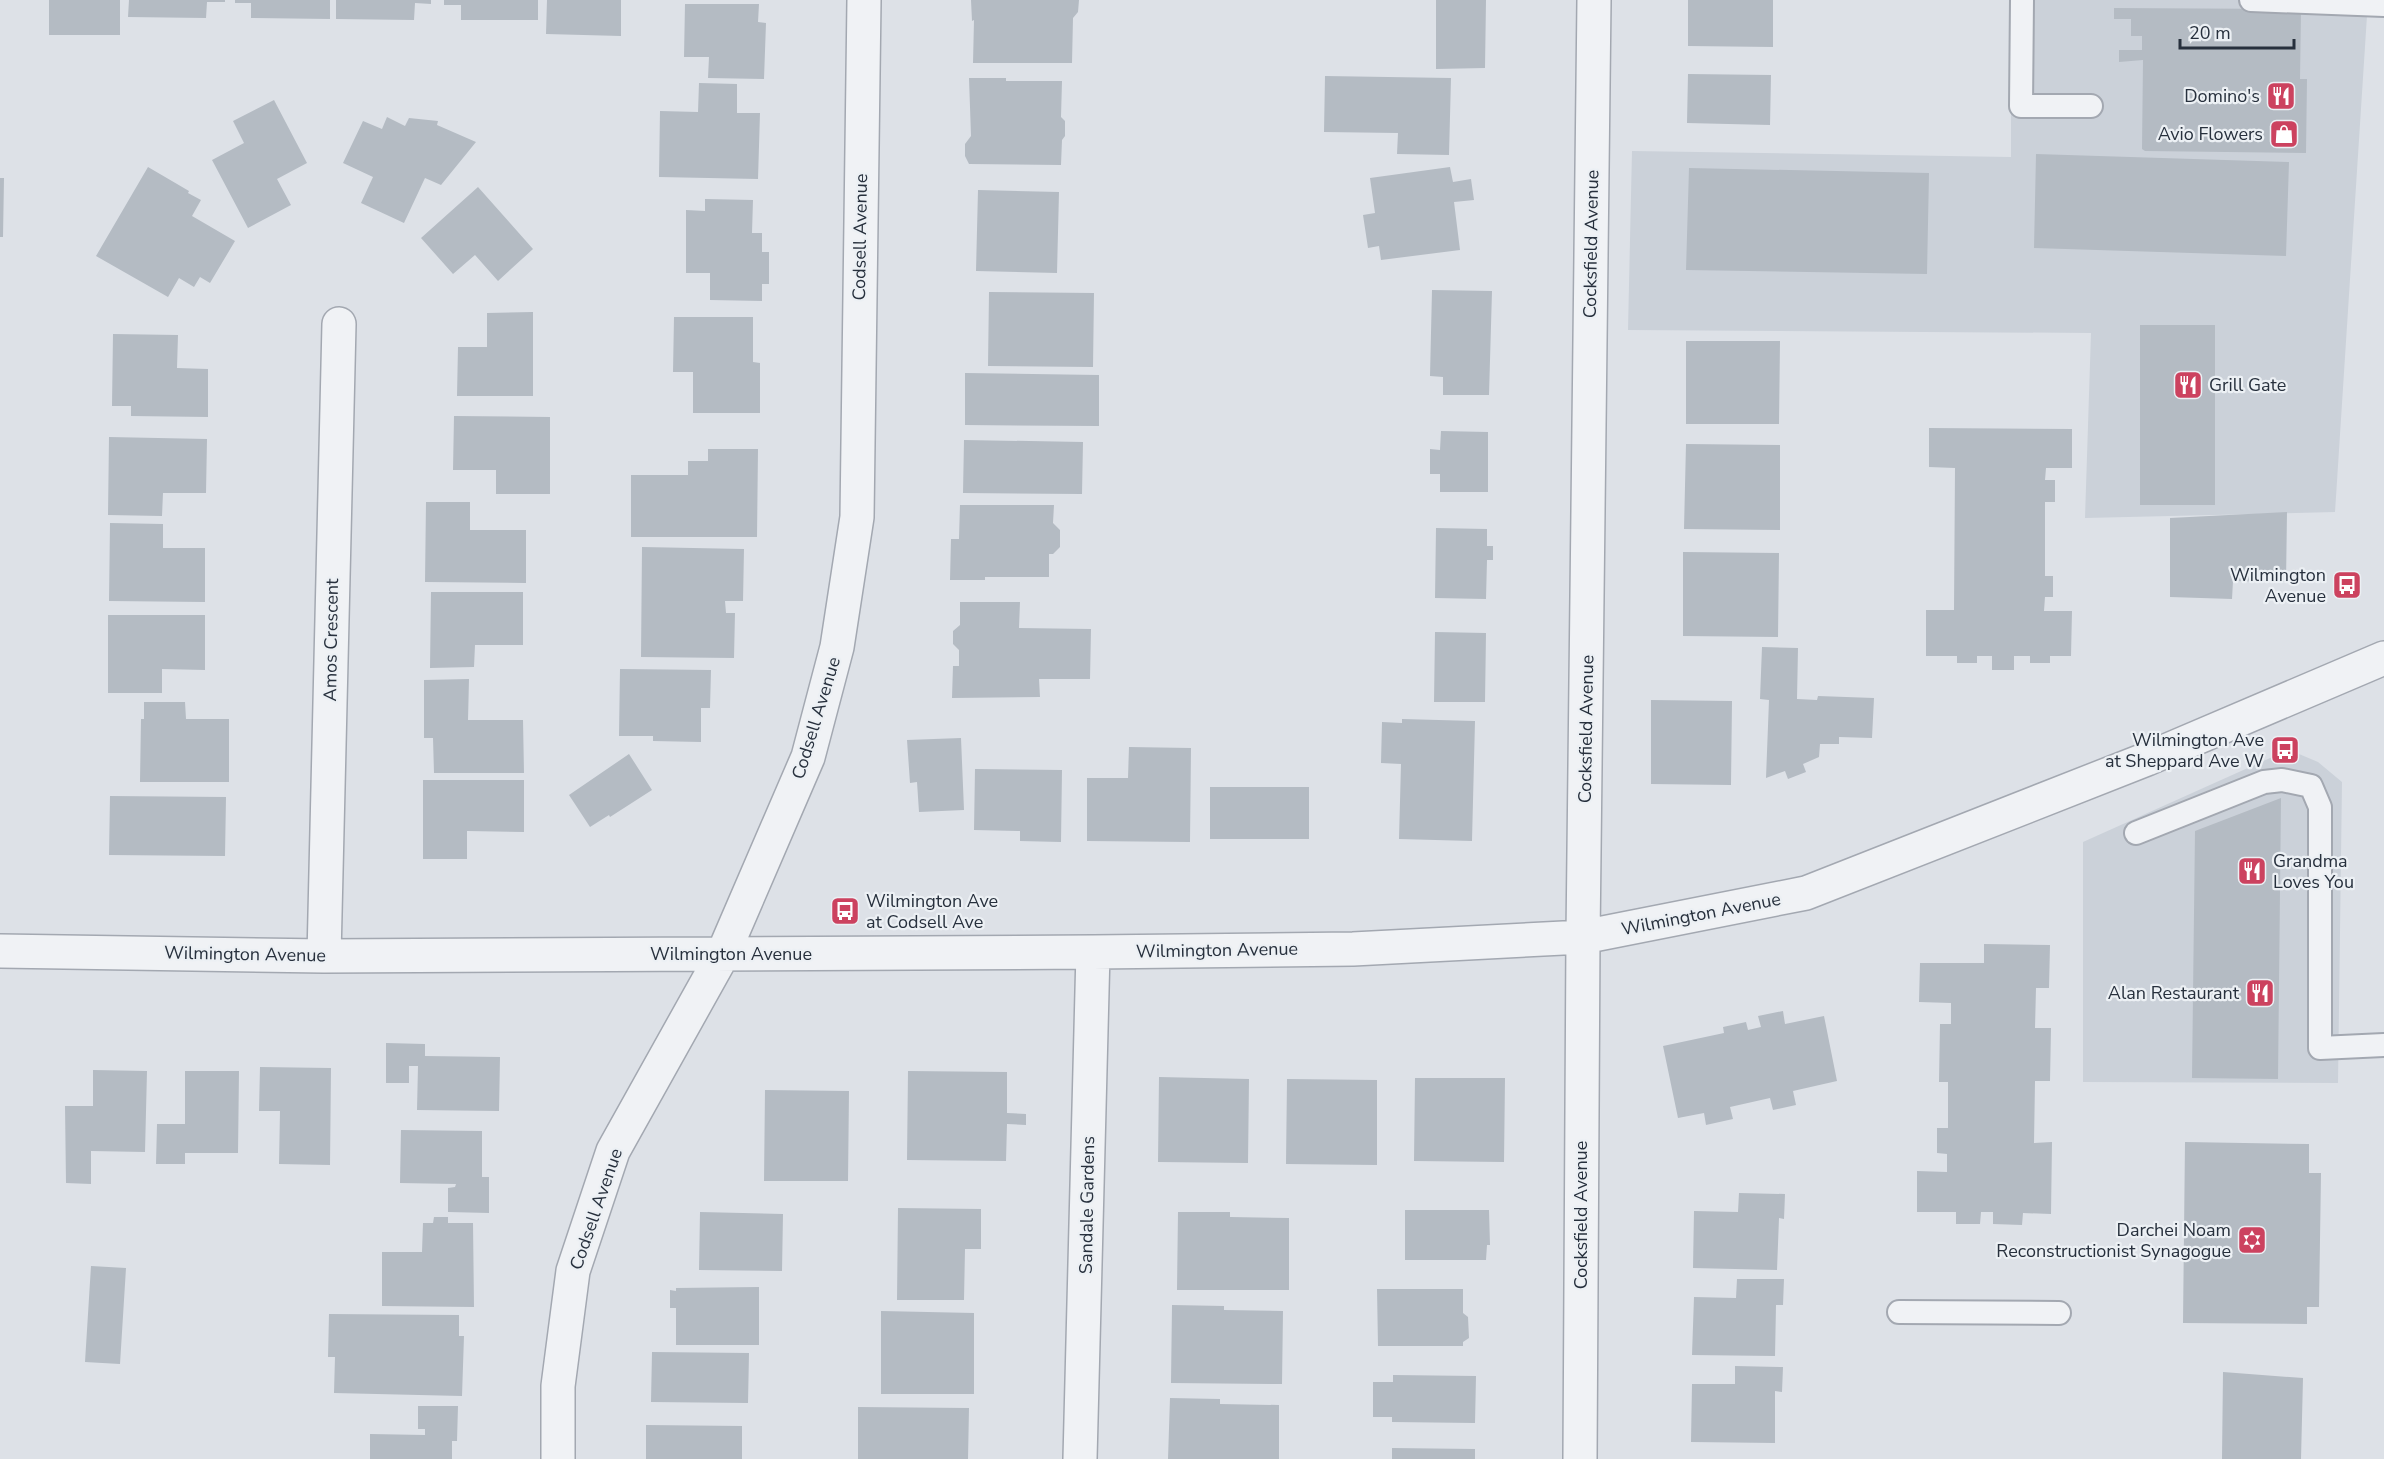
<svg xmlns="http://www.w3.org/2000/svg" width="2384" height="1459" font-family="'Nunito Sans',sans-serif">
<style>
.built{fill:#cbd1d9}
.building{fill:#b4bbc3}
.lines{fill:none;stroke-linecap:round;stroke-linejoin:round}
.lane-casing{stroke:#a3a8b1;stroke-width:26}
.street-casing{stroke:#a3a8b1;stroke-width:36}
.lane{stroke:#f0f2f5;stroke-width:22}
.street{stroke:#f0f2f5;stroke-width:33}
.labels{text-anchor:middle;dominant-baseline:central;stroke-width:4.5;stroke-linejoin:round;paint-order:stroke}
.poi-label{font-size:18px;fill:#27303d;stroke:#ecf0f4;text-anchor:end}
.street-label{font-size:18px;fill:#27303d;stroke:#ecf0f4}
</style>
<rect width="100%" height="100%" fill="#dde1e7"/>
<path class="built" d="M2011,0H2368L2335,512L2085,518L2091,333L1628,330L1632,151L2011,157Z
M2279,754H2299L2318,762L2342,782L2338,1083L2083,1082V842Z"/>
<path class="building" d="M49,0H120V35H49Z
M129,0H225V2H207L206,18L128,17Z
M235,0H330V19L251,18V3H235Z
M336,0H431V4L415,3L414,20L336,19Z
M444,0H538V20H461V5H444Z
M547,0H621V36L546,34Z
M971,0H1079L1078,12L1073,18L1072,63H973L974,20L972,21Z
M1436,0H1486L1485,68L1436,69Z
M1688,0H1773V47L1688,46Z
M685,4H759L758,22L766,23L764,79L708,78L709,57H684Z
M2114,8L2301,9L2300,79H2307L2306,153L2145,151L2142,149L2143,60L2119,62V50H2142V36H2131V19H2114Z
M1688,74L1771,75L1770,125L1687,123Z
M1325,76L1451,78L1449,155L1397,154L1398,133L1324,132Z
M969,78H1006V81H1062L1061,117L1065,121V136L1062,140L1061,165L969,164L965,156V144L971,136Z
M699,83L737,84V113H760L758,179L659,177L660,111L698,112Z
M274,100L307,163L277,179L291,205L248,228L212,160L244,143L233,121Z
M387,117L405,126L409,118L438,121L437,125L476,142L441,185L425,178L404,223L361,203L373,177L343,163L363,121L382,129Z
M2036,154L2289,162L2286,256L2034,248Z
M148,167L189,191L188,193L201,200L192,216L235,241L210,283L200,277L194,287L179,278L168,297L96,256Z
M1450,167L1453,182L1471,179L1474,200L1454,202L1460,250L1381,260L1379,246L1368,248L1363,215L1375,213L1370,178Z
M1689,168L1929,173L1927,274L1686,270Z
M0,178H4L3,237H0Z
M478,187L533,249L498,281L475,255L453,274L421,238Z
M978,190L1059,192L1057,273L976,271Z
M705,199L753,200L752,233H762V252H769V284H762V301L710,300V273H686V210L705,211Z
M1432,290L1492,291L1489,395H1443V377L1430,376Z
M989,292L1094,293L1093,367L988,366Z
M533,312V396H457L458,347H487V313Z
M674,317H753V362L760,363V413H693V372H673Z
M2140,325H2215V505H2140Z
M113,334L178,335L177,368L208,369V417L131,416V406H112Z
M1686,341H1780L1779,424H1686Z
M965,373L1099,375V426L965,425Z
M454,416L550,417V494H496V470H453Z
M1929,428L2072,429V468H2046L2045,480H2055V502H2045V576H2053V597H2045L2044,611H2072L2071,656H2050V663H2030V656H2014V670H1992V656H1977V663H1957V656H1926V610H1954L1955,468L1929,467Z
M1441,431L1488,432V492H1440V474H1430V449L1440,450Z
M109,437L207,439L206,493H163L162,516L108,515Z
M964,440L1083,442L1082,494L963,493Z
M1686,444L1780,445V530L1684,529Z
M708,449H758L757,537H631V475H688V461H708Z
M426,502H470V530H526V583L425,582Z
M960,505H1054L1053,523L1060,530V547L1053,554H1049V577H985V580H950L951,539H959Z
M2287,512L2286,582L2233,581L2232,599L2170,597V518Z
M110,523L163,524V548H205V602L109,601Z
M1436,528L1487,529V546H1493V560H1487L1486,599L1435,598Z
M642,547L744,549L743,601H725L726,613H735L734,658L641,657Z
M1683,552L1779,553L1778,637L1683,636Z
M431,592H523V645H475L474,667L430,668Z
M960,602H1020L1019,628L1091,629L1090,679H1039L1040,697L952,698L953,666H959V650L953,644V631L960,625Z
M108,615H205V670L162,669V693H108Z
M1435,632L1486,633L1485,702H1434Z
M1762,647L1798,648L1797,699L1817,700L1818,696L1874,698L1872,738L1839,737V744H1820L1819,757L1803,764L1806,772L1788,779L1785,771L1766,778L1769,700L1760,699Z
M620,669L711,670L710,708H701V742L653,741V736H619Z
M469,679L468,720H523L524,773H434L433,738H424V680Z
M1651,700L1732,701L1731,785L1651,784Z
M144,702H185L186,719H229V782H140L141,719H144Z
M1402,719L1475,721L1472,841L1399,839L1401,764L1381,763L1382,722L1402,723Z
M961,738L964,810L919,812L917,782L910,783L907,740Z
M1129,747L1191,748L1190,842L1087,841V778H1128Z
M629,754L652,790L610,817L609,815L590,827L569,795Z
M975,769L1062,770L1061,842L1020,841V831L974,830Z
M423,780H524V832L467,831V859H423Z
M1210,787H1309V839H1210Z
M110,796L226,797L225,856L109,855Z
M2281,798L2278,1079L2192,1078L2195,831Z
M1984,944L2050,945L2049,988H2036L2035,1028H2051L2050,1081H2035L2034,1143L2052,1142L2051,1214L2023,1213L2022,1225L1993,1224V1212H1981L1980,1224H1956V1212H1917V1171L1947,1172V1154L1937,1153V1128H1948V1082H1939L1940,1024H1951V1003L1919,1002L1920,963H1984Z
M1783,1011L1785,1024L1824,1016L1837,1081L1793,1091L1796,1105L1773,1110L1770,1098L1730,1107L1733,1119L1706,1125L1704,1113L1678,1118L1663,1046L1724,1033L1723,1027L1746,1022L1748,1030L1761,1027L1758,1016Z
M386,1043L425,1044V1056L500,1057L499,1111L417,1110L418,1066H409V1083H386Z
M260,1067L331,1068L330,1165L279,1164L280,1111H259Z
M93,1070L147,1071L145,1152L91,1151V1184L66,1183L65,1106H93Z
M185,1071H239L238,1153H185V1164H156L157,1124H185Z
M908,1071L1007,1072V1113L1026,1114V1125L1007,1124L1006,1161L907,1160Z
M1159,1077L1249,1079L1248,1163L1158,1162Z
M1415,1078H1505L1504,1162L1414,1161Z
M1287,1079L1377,1080V1165L1286,1164Z
M765,1090L849,1091L848,1181H764Z
M401,1130L482,1131V1177H489V1213L448,1212V1188L455,1187L456,1184L400,1183Z
M2185,1142L2309,1144V1173H2321L2319,1307H2307V1324L2183,1323Z
M1739,1193L1785,1194L1784,1219L1779,1218L1777,1270L1693,1268L1694,1211L1738,1212Z
M898,1208L981,1209V1249H965L964,1300H897Z
M1405,1210H1489L1490,1245H1487L1486,1260H1405Z
M700,1212L783,1214L782,1271L699,1270Z
M1178,1212H1230V1217L1289,1218V1290H1177Z
M434,1217H448V1223H473L474,1307L382,1306V1252H422L423,1223H433Z
M91,1266L126,1268L120,1364L85,1362Z
M1737,1279H1784L1783,1305H1776L1775,1356L1692,1355L1694,1297L1736,1298Z
M759,1287V1345H676V1308H670V1290L676,1291V1288Z
M1377,1289H1463V1313L1468,1317L1469,1338L1463,1342V1346H1378Z
M1172,1305L1224,1306V1310L1283,1311L1282,1384L1171,1383Z
M881,1311L974,1313V1394H881Z
M329,1314L459,1315V1336H464L462,1396L334,1393L335,1357H328Z
M652,1352L749,1353L748,1403L651,1402Z
M1735,1366L1783,1367L1782,1392L1775,1391V1443L1691,1442L1692,1384H1735Z
M2223,1372L2303,1378L2301,1459H2222Z
M1393,1375L1476,1376L1475,1423L1392,1422V1417H1373V1382H1393Z
M1170,1398L1220,1399V1404L1279,1405V1459H1168Z
M418,1406H458L457,1441H452V1459H370V1434L425,1435V1429H418Z
M858,1407L969,1408L968,1459H858Z
M646,1425L742,1426V1459H646Z
M1392,1448L1475,1449V1459H1392Z"/>
<g class="lines">
<g class="lane-casing">
<path id="lane" d="M2022,0L2021,106H2091
M2251,0L2384,5
M2136,833L2264,782L2282,780L2311,786L2320,807V1048L2384,1045
M1899,1312L2059,1313"/>
</g>
<g class="street-casing">
<path id="street" d="M0,951L324,956L1093,952L1353,949L1583,937L1806,893L2147,759L2384,658
M324,956L339,324
M558,1459V1386L573,1271L613,1151L723,954L808,757L837,647L857,517L864,0
M1080,1459L1093,952
M1580,1459L1583,937L1594,0"/>
</g>
<use href="#lane" class="lane"/>
<use href="#street" class="street"/>
</g>
<defs>
<g id="restaurant-square" transform="scale(1.5)"><rect x="-9" y="-9" width="18" height="18" rx="4" fill="#cc425f" stroke="#ecf0f4"/><path d="M-5-6h1v4h1v-4h1v4h1v-4h1v5L-1.5 .5V6h-2V.5L-5-1ZM5-6V6H3V1.5H1.5Q1.5-4 5-6Z" fill="#fff"/></g>
<g id="shop-square" transform="scale(1.5)"><rect x="-9" y="-9" width="18" height="18" rx="4" fill="#cc425f" stroke="#ecf0f4"/><path d="M-5-2.5h2.3a2.7 3.5 0 0 1 5.4 0H5L5.5 6h-11ZM-1.5-2.5h3a1.5 2.3 0 0 0-3 0Z" fill="#fff"/></g>
<g id="bus-square" transform="scale(1.5)"><rect x="-9" y="-9" width="18" height="18" rx="4" fill="#cc425f" stroke="#ecf0f4"/><path d="M-5-6H5V4H4V6H2V4H-2V6H-4V4H-5ZM-3.5-4V0h7V-4ZM-3.5 1.2v1.5H-2V1.2ZM2 1.2v1.5H3.5V1.2Z" fill="#fff"/></g>
<g id="synagogue-square" transform="scale(1.5)"><rect x="-9" y="-9" width="18" height="18" rx="4" fill="#cc425f" stroke="#ecf0f4"/><path d="M0-6.5L5.6 3.2H-5.6ZM0 6.5L5.6-3.2H-5.6Z" fill="#fff"/></g>
</defs>
<g fill-rule="evenodd">
<use href="#restaurant-square" x="2281" y="96"/>
<use href="#shop-square" x="2284" y="134"/>
<use href="#restaurant-square" x="2188" y="385"/>
<use href="#bus-square" x="2347" y="585"/>
<use href="#bus-square" x="2285" y="750"/>
<use href="#restaurant-square" x="2252" y="871"/>
<use href="#bus-square" x="845" y="911"/>
<use href="#restaurant-square" x="2260" y="993"/>
<use href="#synagogue-square" x="2252" y="1240"/>
</g>
<g class="labels">
<g class="poi-label">
<text x="2260" y="96">Domino's</text>
<text x="2263" y="134">Avio Flowers</text>
<text x="2209" y="385" text-anchor="start">Grill Gate</text>
<text x="2326" y="575">Wilmington<tspan x="2326" dy="21">Avenue</tspan></text>
<text x="2264" y="740">Wilmington Ave<tspan x="2264" dy="21">at Sheppard Ave W</tspan></text>
<text x="2273" y="861" text-anchor="start">Grandma<tspan x="2273" dy="21">Loves You</tspan></text>
<text x="866" y="901" text-anchor="start">Wilmington Ave<tspan x="866" dy="21">at Codsell Ave</tspan></text>
<text x="2239" y="993">Alan Restaurant</text>
<text x="2231" y="1230">Darchei Noam<tspan x="2231" dy="21">Reconstructionist Synagogue</tspan></text>
</g>
<g class="street-label">
<text transform="translate(860 237) rotate(-89)">Codsell Avenue</text>
<text transform="translate(1591 244) rotate(-89)">Cocksfield Avenue</text>
<text transform="translate(331 640) rotate(-89)">Amos Crescent</text>
<text transform="translate(816 718) rotate(-73)">Codsell Avenue</text>
<text transform="translate(1586 729) rotate(-89)">Cocksfield Avenue</text>
<text transform="translate(1701 914) rotate(-11)">Wilmington Avenue</text>
<text transform="translate(1217 950) rotate(-1)">Wilmington Avenue</text>
<text transform="translate(245 954) rotate(1)">Wilmington Avenue</text>
<text x="731" y="954">Wilmington Avenue</text>
<text transform="translate(1087 1205) rotate(-89)">Sandale Gardens</text>
<text transform="translate(596 1209) rotate(-71)">Codsell Avenue</text>
<text transform="translate(1581 1215) rotate(-90)">Cocksfield Avenue</text>
</g>
</g>
<path d="M2180 39v9h114v-9" fill="none" stroke="#27303d" stroke-width="3"/>
<text x="2189" y="39" font-size="18" fill="#27303d" stroke="#ecf0f4" stroke-width="4.5" paint-order="stroke">20 m</text>
</svg>
